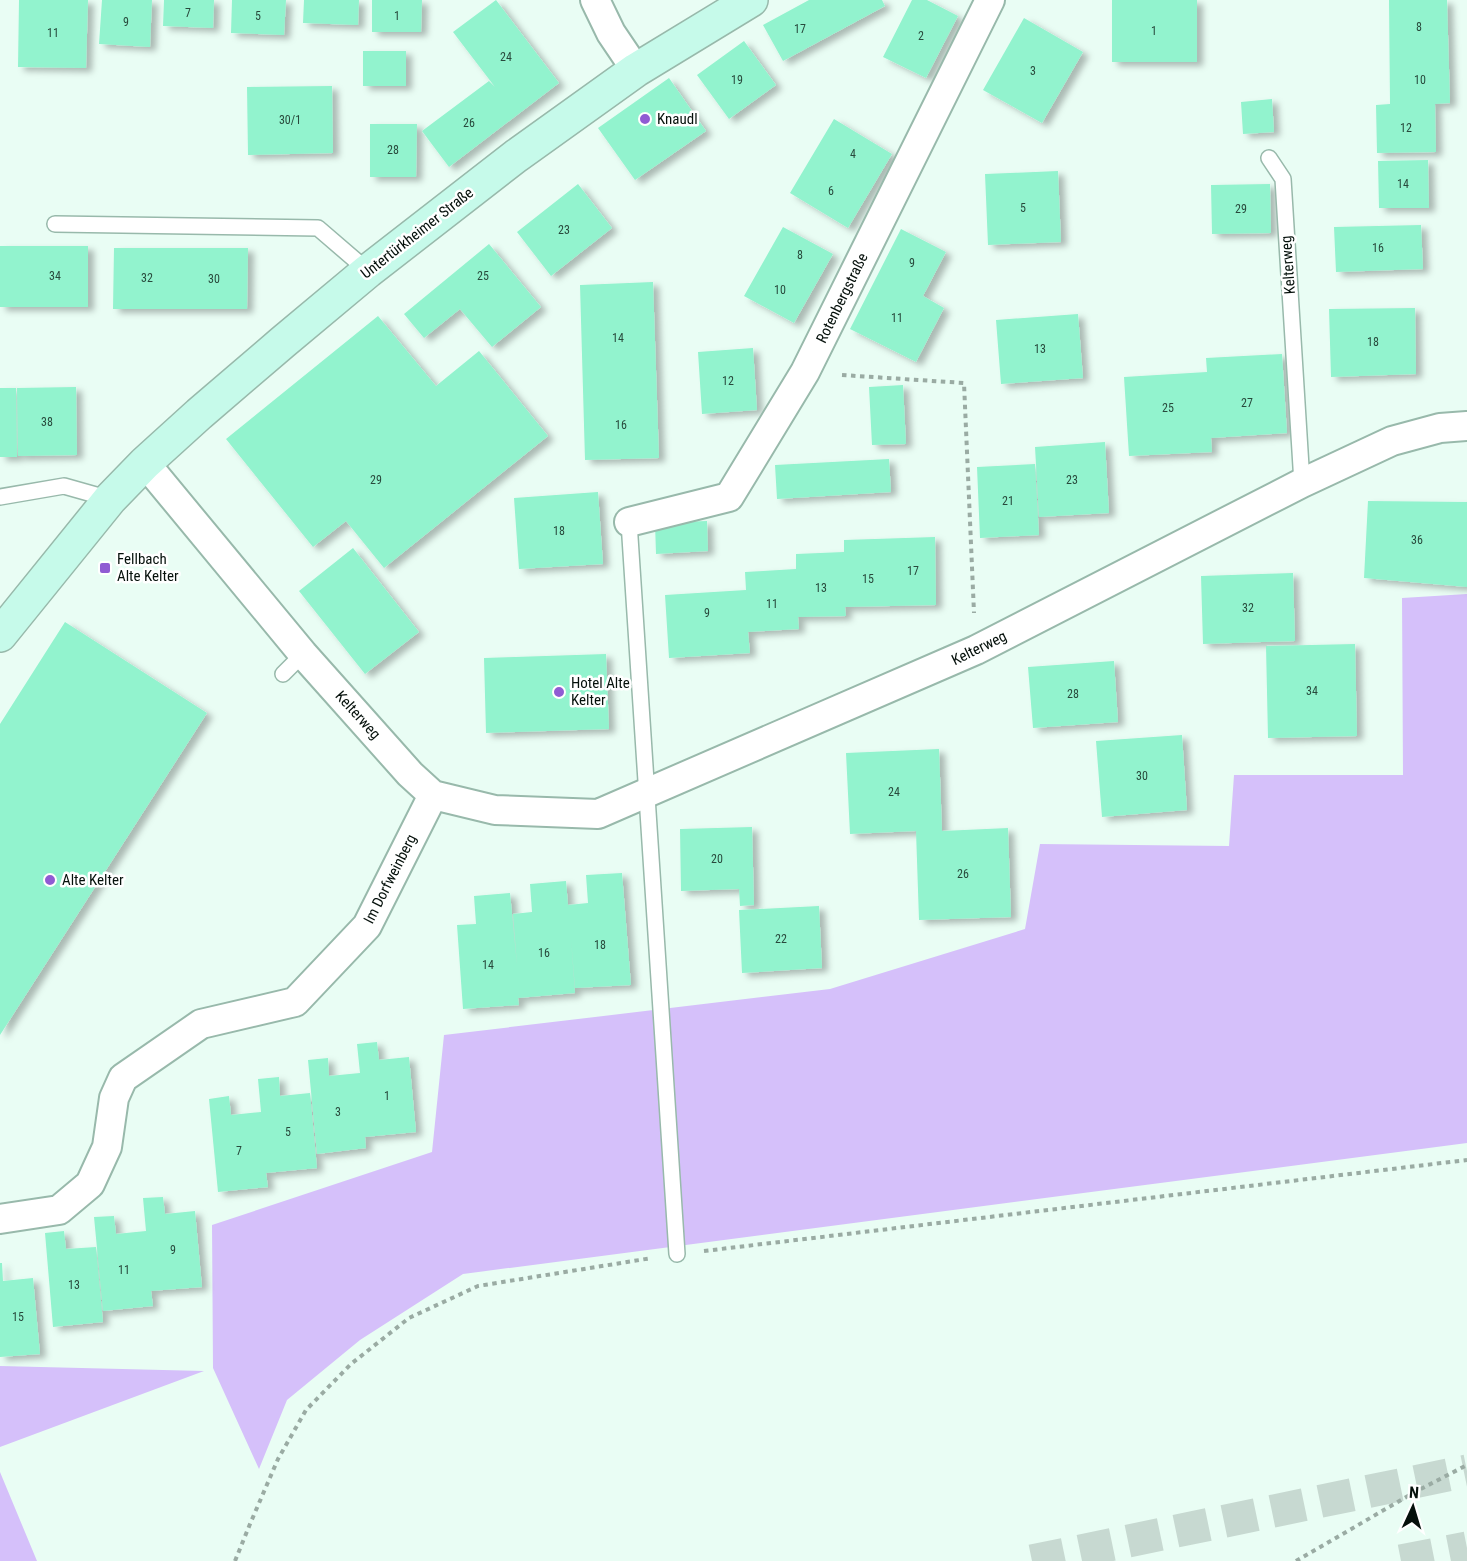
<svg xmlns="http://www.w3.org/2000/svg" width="1467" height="1561" font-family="'Roboto Condensed',sans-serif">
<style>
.green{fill:#d5c0fa}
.building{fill:#92f3ce;filter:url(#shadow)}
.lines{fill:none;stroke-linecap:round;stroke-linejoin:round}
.highway-tunnel{stroke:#c7d9d1;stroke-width:33;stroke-dasharray:33 16;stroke-linecap:butt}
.lane-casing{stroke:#98b9ab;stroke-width:18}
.street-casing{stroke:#98b9ab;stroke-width:32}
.secondary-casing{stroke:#98b9ab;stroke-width:36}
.path{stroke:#9aaba3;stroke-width:4;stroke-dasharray:4.5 4.5;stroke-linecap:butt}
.lane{stroke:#fff;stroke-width:15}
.street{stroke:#fff;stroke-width:28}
.secondary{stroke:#c6faea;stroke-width:33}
.poi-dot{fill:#905bd3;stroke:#fff;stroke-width:2}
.labels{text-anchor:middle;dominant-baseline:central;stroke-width:5;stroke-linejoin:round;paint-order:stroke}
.number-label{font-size:12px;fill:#28493c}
.poi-label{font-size:15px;fill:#05100b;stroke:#fff;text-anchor:start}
.street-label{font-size:15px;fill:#05100b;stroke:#fff}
</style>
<defs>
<filter id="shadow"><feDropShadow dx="6" dy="4" stdDeviation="3" flood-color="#0004"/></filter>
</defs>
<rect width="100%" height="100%" fill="#e9fdf4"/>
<path class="green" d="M1467,594V1143L463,1274L360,1340L287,1400L259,1469L213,1368L212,1225L432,1152L444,1035L830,989L1025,929L1040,844L1229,846L1234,775H1403L1402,598Z
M0,1366L204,1371L0,1447Z
M0,1472L37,1561H0Z"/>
<path class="building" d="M19,0H88L86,68L18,67Z
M102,0H152L150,47L99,44Z
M164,0H214L213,28L163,26Z
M232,0H286L284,35L231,33Z
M304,0H359L358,25L303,23Z
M372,0H422L421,32H372Z
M496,0L559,83L449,167L422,131L489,81L495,87L453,32Z
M809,0H882L885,6L783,61L763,25Z
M912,0H927L958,16L926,78L883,57Z
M1112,0H1197V62H1112Z
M1389,0H1447L1450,103L1435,104L1436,152L1377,153L1376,105L1390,104Z
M1024,18L1083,52L1042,123L983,90Z
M744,41L776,85L729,119L697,75Z
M363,51H406V86H363Z
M669,78L706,131L635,180L598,128Z
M332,86L333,153L248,155L247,87Z
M1272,99L1274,132L1243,134L1241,102Z
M834,119L892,154L848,228L790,193Z
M370,124H417L416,177H370Z
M1428,160L1429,208H1379L1378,161Z
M1058,171L1061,242L988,245L985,174Z
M578,184L612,228L551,276L517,232Z
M1270,184L1271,233L1212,234L1211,185Z
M1421,225L1423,269L1336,272L1334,227Z
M783,227L833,254L794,323L744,296Z
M901,229L946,252L923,296L944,308L916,362L850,329Z
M489,244L541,307L492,347L460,309L424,338L404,314Z
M0,246H88V307H0Z
M114,248H248L247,309H113Z
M653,282L659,458L585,460L580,285Z
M1415,308L1416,374L1331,377L1329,309Z
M1078,314L1083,378L1001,384L996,320Z
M378,316L436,386L479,351L548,436L384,568L346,521L313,547L226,439Z
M753,348L757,410L702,414L698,352Z
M1282,354L1287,433L1211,438L1212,452L1129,456L1124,377L1207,372L1206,358Z
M903,385L906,444L872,445L869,387Z
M76,387L77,455L18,456L17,388Z
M0,388H16L17,457H0Z
M1105,442L1109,513L1039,517L1035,447Z
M889,459L891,492L777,499L775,465Z
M1035,464L1039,535L980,538L977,467Z
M598,492L603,564L519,569L514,498Z
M1368,501L1467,502V587L1364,578Z
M707,521L708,551L656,554L655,523Z
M935,537L936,605L845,607L846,616L798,617L799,629L748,632L750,653L669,658L665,595L746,590L745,572L796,569V554L844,552V540Z
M353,548L419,632L365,674L299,591Z
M1293,573L1295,641L1203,644L1201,576Z
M65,622L207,713L0,1035V724Z
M1355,644L1357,736L1268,738L1266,646Z
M606,654L609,729L486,733L484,658Z
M1114,661L1118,722L1033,728L1028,667Z
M1182,735L1187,810L1102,817L1096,741Z
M939,749L942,831L1008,828L1011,917L919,920L916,831L850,834L846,753Z
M752,827L754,905L740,906L739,889L681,891L680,829Z
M622,873L631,985L575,988L571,939L575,993L518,998L519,1005L463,1009L457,925L476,924L474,896L510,893L517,965L513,914L532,912L530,884L566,881L568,905L588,903L586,875Z
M819,906L822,968L742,973L739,910Z
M377,1042L379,1060L409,1057L416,1132L365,1137L366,1148L317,1154L308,1060L328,1058L329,1076L360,1073L357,1044Z
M279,1077L280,1096L310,1093L317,1168L266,1173L268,1187L218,1192L209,1099L229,1096L231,1115L261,1112L258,1079Z
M163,1197L165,1214L195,1211L202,1287L151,1291L153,1306L103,1311L94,1217L114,1216L116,1234L146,1231L143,1198Z
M64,1231L66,1249L96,1247L103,1322L53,1327L45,1233Z
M0,1263H2L3,1281L33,1278L40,1354L0,1357Z"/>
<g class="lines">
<path class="highway-tunnel" d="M1032,1561L1467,1471
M1401,1561L1467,1548"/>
<g class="lane-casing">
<path id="lane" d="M1269,158L1283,179L1302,483
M55,224L318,228L368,271
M0,497L64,486L110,499
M629,522L677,1254
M283,674L303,654"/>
</g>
<g class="street-casing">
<path id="street" d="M595,0L611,33L636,70
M145,463L303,654L410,774L433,795L495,810L598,814L976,650L1302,483L1392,441L1440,428L1467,426
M629,522L729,497L805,372L990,0
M0,1219L59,1210L90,1184L107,1147L114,1098L123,1078L201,1024L295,1002L367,926L433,795"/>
</g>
<g class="secondary-casing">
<path id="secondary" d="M0,635L110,499L145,463L199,414L283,342L368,271L516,156L636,70L751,0"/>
</g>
<path class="path" d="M842,375L964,383L974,613
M704,1251L1467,1160
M235,1561L250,1524L278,1459L306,1410L351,1364L409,1318L478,1286L652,1258
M1296,1561L1415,1492L1467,1465"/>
<use href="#lane" class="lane"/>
<use href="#street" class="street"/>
<use href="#secondary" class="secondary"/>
</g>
<g class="poi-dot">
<circle cx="645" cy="119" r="6"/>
<rect x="99" y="562" width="12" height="12" rx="3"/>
<circle cx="559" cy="692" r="6"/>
<circle cx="50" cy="880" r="6"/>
</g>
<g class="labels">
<g class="number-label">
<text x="188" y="13">7</text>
<text x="258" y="16">5</text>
<text x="397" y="16">1</text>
<text x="126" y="22">9</text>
<text x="1419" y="27">8</text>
<text x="800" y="29">17</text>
<text x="1154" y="31">1</text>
<text x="53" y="33">11</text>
<text x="921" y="36">2</text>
<text x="506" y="57">24</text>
<text x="1033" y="71">3</text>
<text x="737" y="80">19</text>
<text x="1420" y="80">10</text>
<text x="290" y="120">30/1</text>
<text x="469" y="123">26</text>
<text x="1406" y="128">12</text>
<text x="393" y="150">28</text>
<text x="853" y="154">4</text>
<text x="1403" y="184">14</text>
<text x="831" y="191">6</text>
<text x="1023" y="208">5</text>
<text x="1241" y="209">29</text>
<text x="564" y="230">23</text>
<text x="1378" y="248">16</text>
<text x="800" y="255">8</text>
<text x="912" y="263">9</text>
<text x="55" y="276">34</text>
<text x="483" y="276">25</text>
<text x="147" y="278">32</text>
<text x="214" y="279">30</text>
<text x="780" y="290">10</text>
<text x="897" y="318">11</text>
<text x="618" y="338">14</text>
<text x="1373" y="342">18</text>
<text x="1040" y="349">13</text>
<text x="728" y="381">12</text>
<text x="1247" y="403">27</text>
<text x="1168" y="408">25</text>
<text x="47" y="422">38</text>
<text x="621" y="425">16</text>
<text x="376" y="480">29</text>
<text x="1072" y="480">23</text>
<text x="1008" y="501">21</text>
<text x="559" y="531">18</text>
<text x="1417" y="540">36</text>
<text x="913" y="571">17</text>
<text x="868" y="579">15</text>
<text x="821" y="588">13</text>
<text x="772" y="604">11</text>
<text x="1248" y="608">32</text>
<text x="707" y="613">9</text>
<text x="1312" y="691">34</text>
<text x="1073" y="694">28</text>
<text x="1142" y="776">30</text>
<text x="894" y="792">24</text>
<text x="717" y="859">20</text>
<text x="963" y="874">26</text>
<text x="781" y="939">22</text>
<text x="600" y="945">18</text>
<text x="544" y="953">16</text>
<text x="488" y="965">14</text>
<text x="387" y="1096">1</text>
<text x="338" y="1112">3</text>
<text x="288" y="1132">5</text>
<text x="239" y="1151">7</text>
<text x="173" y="1250">9</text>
<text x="124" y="1270">11</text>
<text x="74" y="1285">13</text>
<text x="18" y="1317">15</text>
</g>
<g class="poi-label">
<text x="657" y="119">Knaudl</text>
<text x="117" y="559">Fellbach<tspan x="117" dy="17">Alte Kelter</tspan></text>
<text x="571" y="683">Hotel Alte<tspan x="571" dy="17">Kelter</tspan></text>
<text x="62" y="880">Alte Kelter</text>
</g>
<g class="street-label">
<text transform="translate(417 233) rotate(-38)">Untertürkheimer Straße</text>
<text transform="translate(1288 265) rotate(-94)">Kelterweg</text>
<text transform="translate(842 298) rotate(-64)">Rotenbergstraße</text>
<text transform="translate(979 648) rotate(-26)">Kelterweg</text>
<text transform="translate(358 715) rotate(48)">Kelterweg</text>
<text transform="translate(390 879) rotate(-63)">Im Dorfweinberg</text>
</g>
</g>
<g transform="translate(1413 1507) rotate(4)" stroke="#ffffff" stroke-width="4.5" paint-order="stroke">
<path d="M0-4.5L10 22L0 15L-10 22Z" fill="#05100b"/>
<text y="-9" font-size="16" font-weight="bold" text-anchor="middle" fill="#05100b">N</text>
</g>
</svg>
